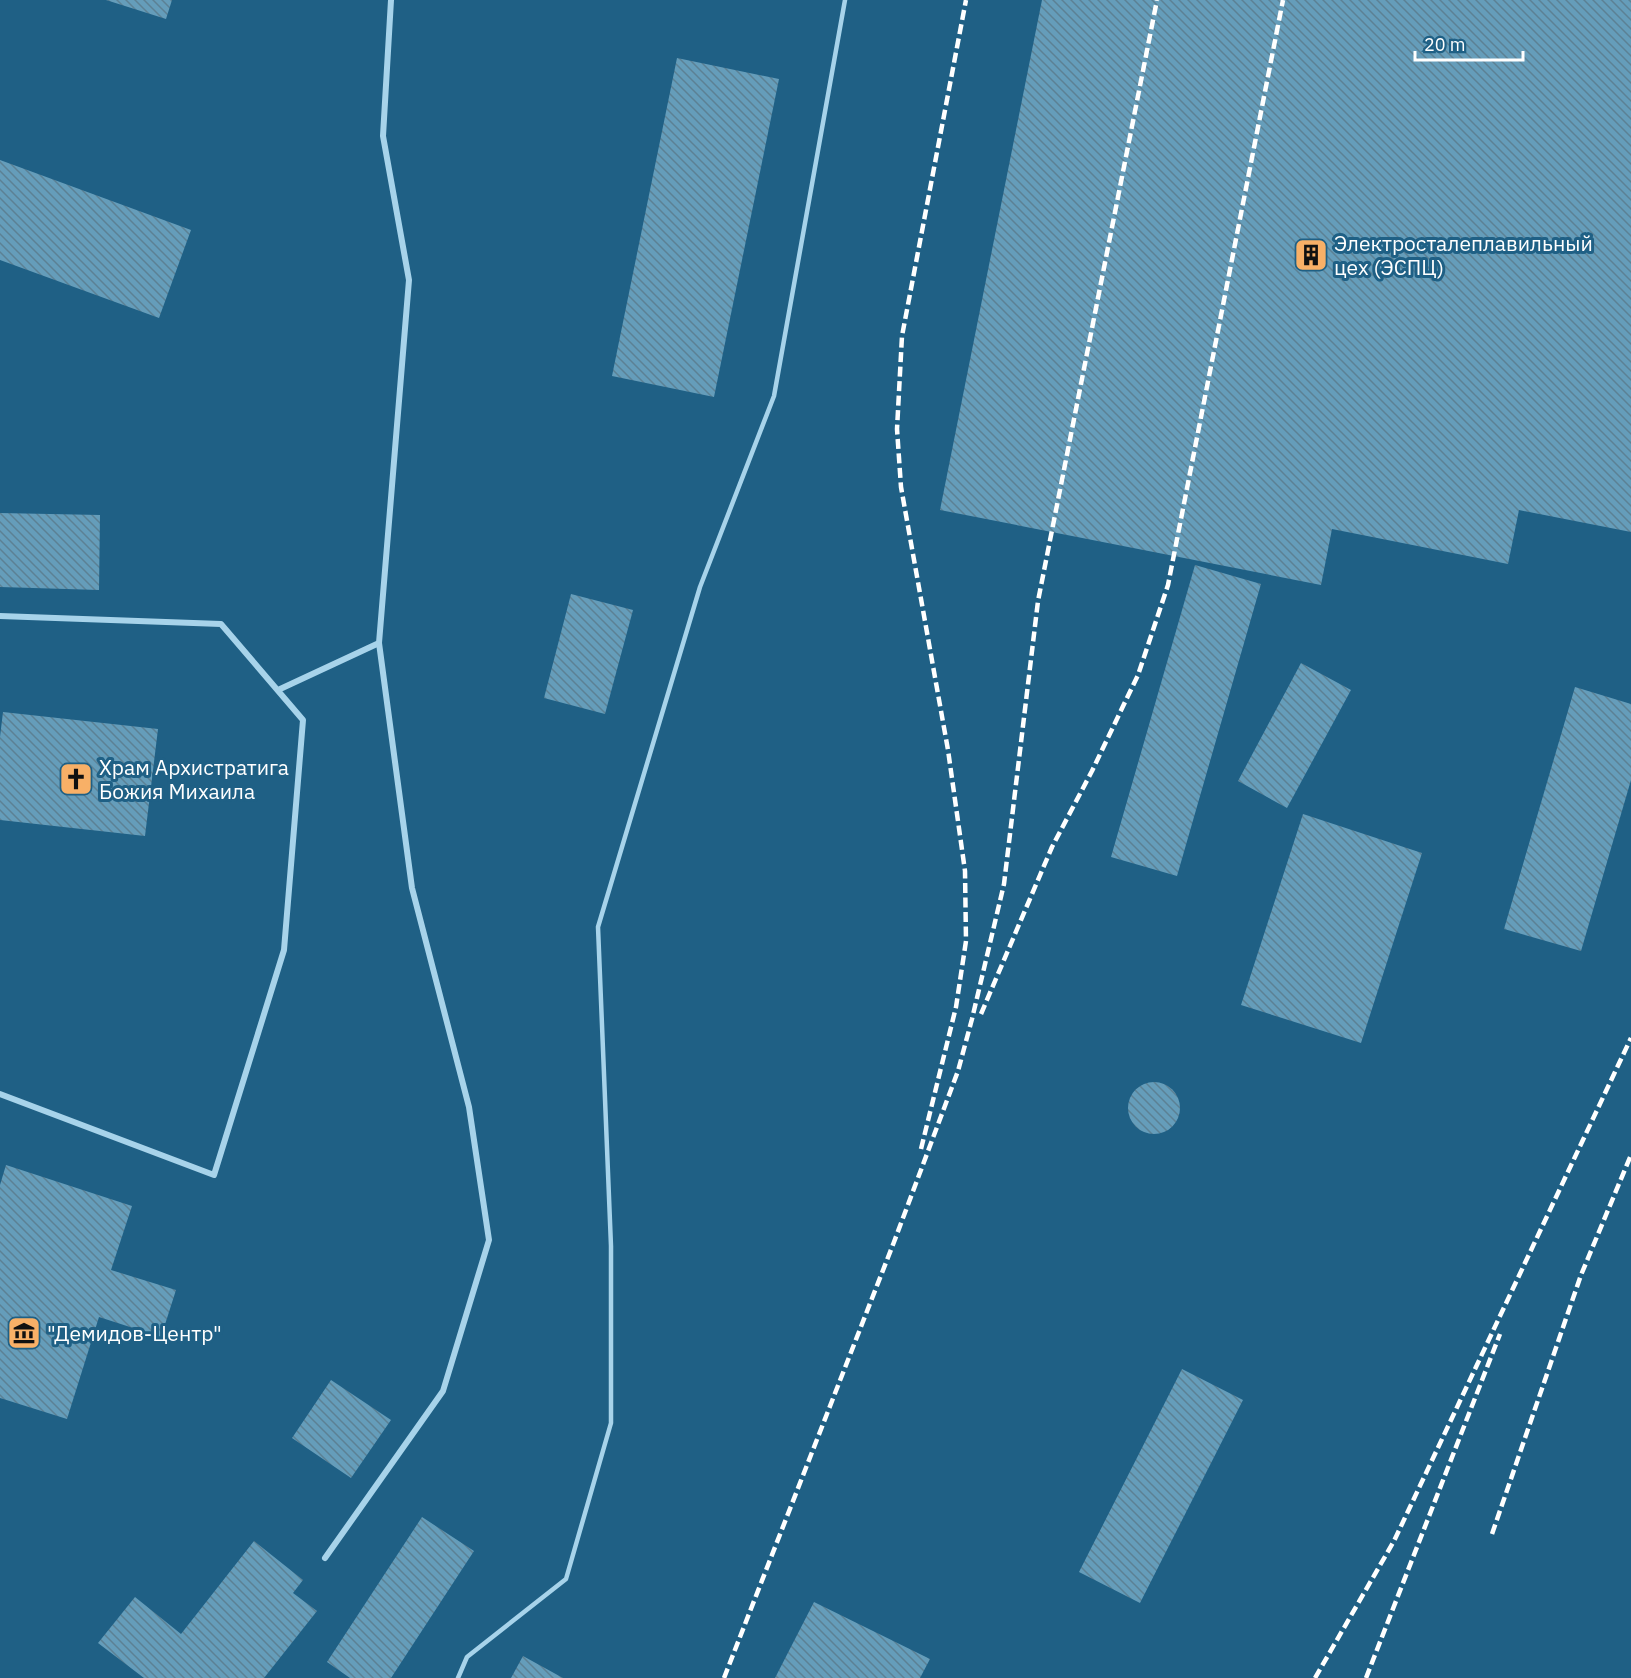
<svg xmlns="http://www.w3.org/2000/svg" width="1631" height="1678" font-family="'IBM Plex Sans',sans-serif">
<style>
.building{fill:url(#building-back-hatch)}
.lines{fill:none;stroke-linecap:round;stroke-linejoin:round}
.service{stroke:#a7d3ea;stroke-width:4.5}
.minor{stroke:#a7d3ea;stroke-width:6}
.rail{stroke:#fff;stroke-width:4.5;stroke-dasharray:10 4.5;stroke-linecap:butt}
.labels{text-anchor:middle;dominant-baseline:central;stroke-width:6;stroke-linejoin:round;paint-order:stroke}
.poi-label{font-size:21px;fill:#fff;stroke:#1f6085;text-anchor:start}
</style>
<defs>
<pattern id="building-back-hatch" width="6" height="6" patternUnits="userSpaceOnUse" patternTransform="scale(1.5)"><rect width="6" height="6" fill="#659dba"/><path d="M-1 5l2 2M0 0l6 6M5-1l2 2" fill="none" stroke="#5c8194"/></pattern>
</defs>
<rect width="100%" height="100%" fill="#1f6085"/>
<path class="building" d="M106,0H172L166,19Z
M1042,0H1631V532L1519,510L1508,564L1332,529L1321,585L940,510Z
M677,58L779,79L714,397L612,376Z
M0,160L191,230L159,318L0,260Z
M0,513L100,515L99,590L0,587Z
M1195,565L1261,584L1177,876L1111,857Z
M571,594L633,610L605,714L544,698Z
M1301,663L1351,690L1287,808L1238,781Z
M1575,687L1631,704V780L1581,951L1504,929Z
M3,712L158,729L145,836L0,820V737Z
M1303,814L1422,853L1361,1043L1241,1005Z
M1128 1108a26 26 0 1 1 52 0a26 26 0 1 1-52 0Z
M6,1165L132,1206L111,1270L176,1290L161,1337L99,1317L67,1419L0,1398V1185Z
M1182,1369L1243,1400L1140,1603L1079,1572Z
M331,1380L391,1420L351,1478L292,1438Z
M422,1517L474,1551L391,1678H350L327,1662Z
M254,1541L303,1580L293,1593L317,1611L264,1678H144L98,1643L135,1597L181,1634Z
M814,1602L930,1659L920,1678H775Z
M523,1656L563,1678H511Z"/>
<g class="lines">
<path class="service" d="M458,1678L467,1657L566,1579L611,1423V1246L598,927L700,587L774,396L845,0"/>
<path class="minor" d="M0,616L221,624L303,720L284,950L214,1175L0,1094
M278,690L379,643
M325,1558L443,1391L489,1240L469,1107L412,888L379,643L409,280L383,136L391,0"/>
<path class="rail" d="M981,1014L1052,847L1092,771L1138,675L1168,585L1283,0
M921,1149L956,1007L966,941L965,871L948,750L901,487L897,429L902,336L966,0
M1492,1534L1581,1275L1631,1155
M724,1678L894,1242L958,1071L972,1019L1004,884L1038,601L1157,0
M1315,1678L1394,1541L1631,1038
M1366,1678L1500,1334"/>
</g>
<defs>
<g id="building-square" transform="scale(1.725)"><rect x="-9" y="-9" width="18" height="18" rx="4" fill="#f8b067" stroke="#1f6085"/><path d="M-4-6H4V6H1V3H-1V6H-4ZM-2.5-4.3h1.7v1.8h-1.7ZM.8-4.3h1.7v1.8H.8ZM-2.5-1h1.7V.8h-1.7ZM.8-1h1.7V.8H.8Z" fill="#111"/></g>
<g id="church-square" transform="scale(1.725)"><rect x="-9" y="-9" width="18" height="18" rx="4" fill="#f8b067" stroke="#1f6085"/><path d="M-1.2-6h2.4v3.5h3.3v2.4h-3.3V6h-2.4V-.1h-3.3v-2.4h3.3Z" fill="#111"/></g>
<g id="museum-square" transform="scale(1.725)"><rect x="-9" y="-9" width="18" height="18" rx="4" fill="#f8b067" stroke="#1f6085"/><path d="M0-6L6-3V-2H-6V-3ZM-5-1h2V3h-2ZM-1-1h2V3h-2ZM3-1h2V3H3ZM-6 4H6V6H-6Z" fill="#111"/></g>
</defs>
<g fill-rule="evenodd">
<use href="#building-square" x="1311" y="255"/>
<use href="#church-square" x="76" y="779"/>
<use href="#museum-square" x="24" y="1333"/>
</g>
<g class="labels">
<g class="poi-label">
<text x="1334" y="243">Электросталеплавильный<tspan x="1334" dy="24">цех (ЭСПЦ)</tspan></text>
<text x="99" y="767">Храм Архистратига<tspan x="99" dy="24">Божия Михаила</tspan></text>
<text x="47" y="1333">"Демидов-Центр"</text>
</g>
</g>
<path d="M1415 51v9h108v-9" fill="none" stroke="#ffffff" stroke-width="3"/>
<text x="1424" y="51" font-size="18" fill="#ffffff" stroke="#1f6085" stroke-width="4.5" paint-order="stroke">20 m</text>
</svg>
